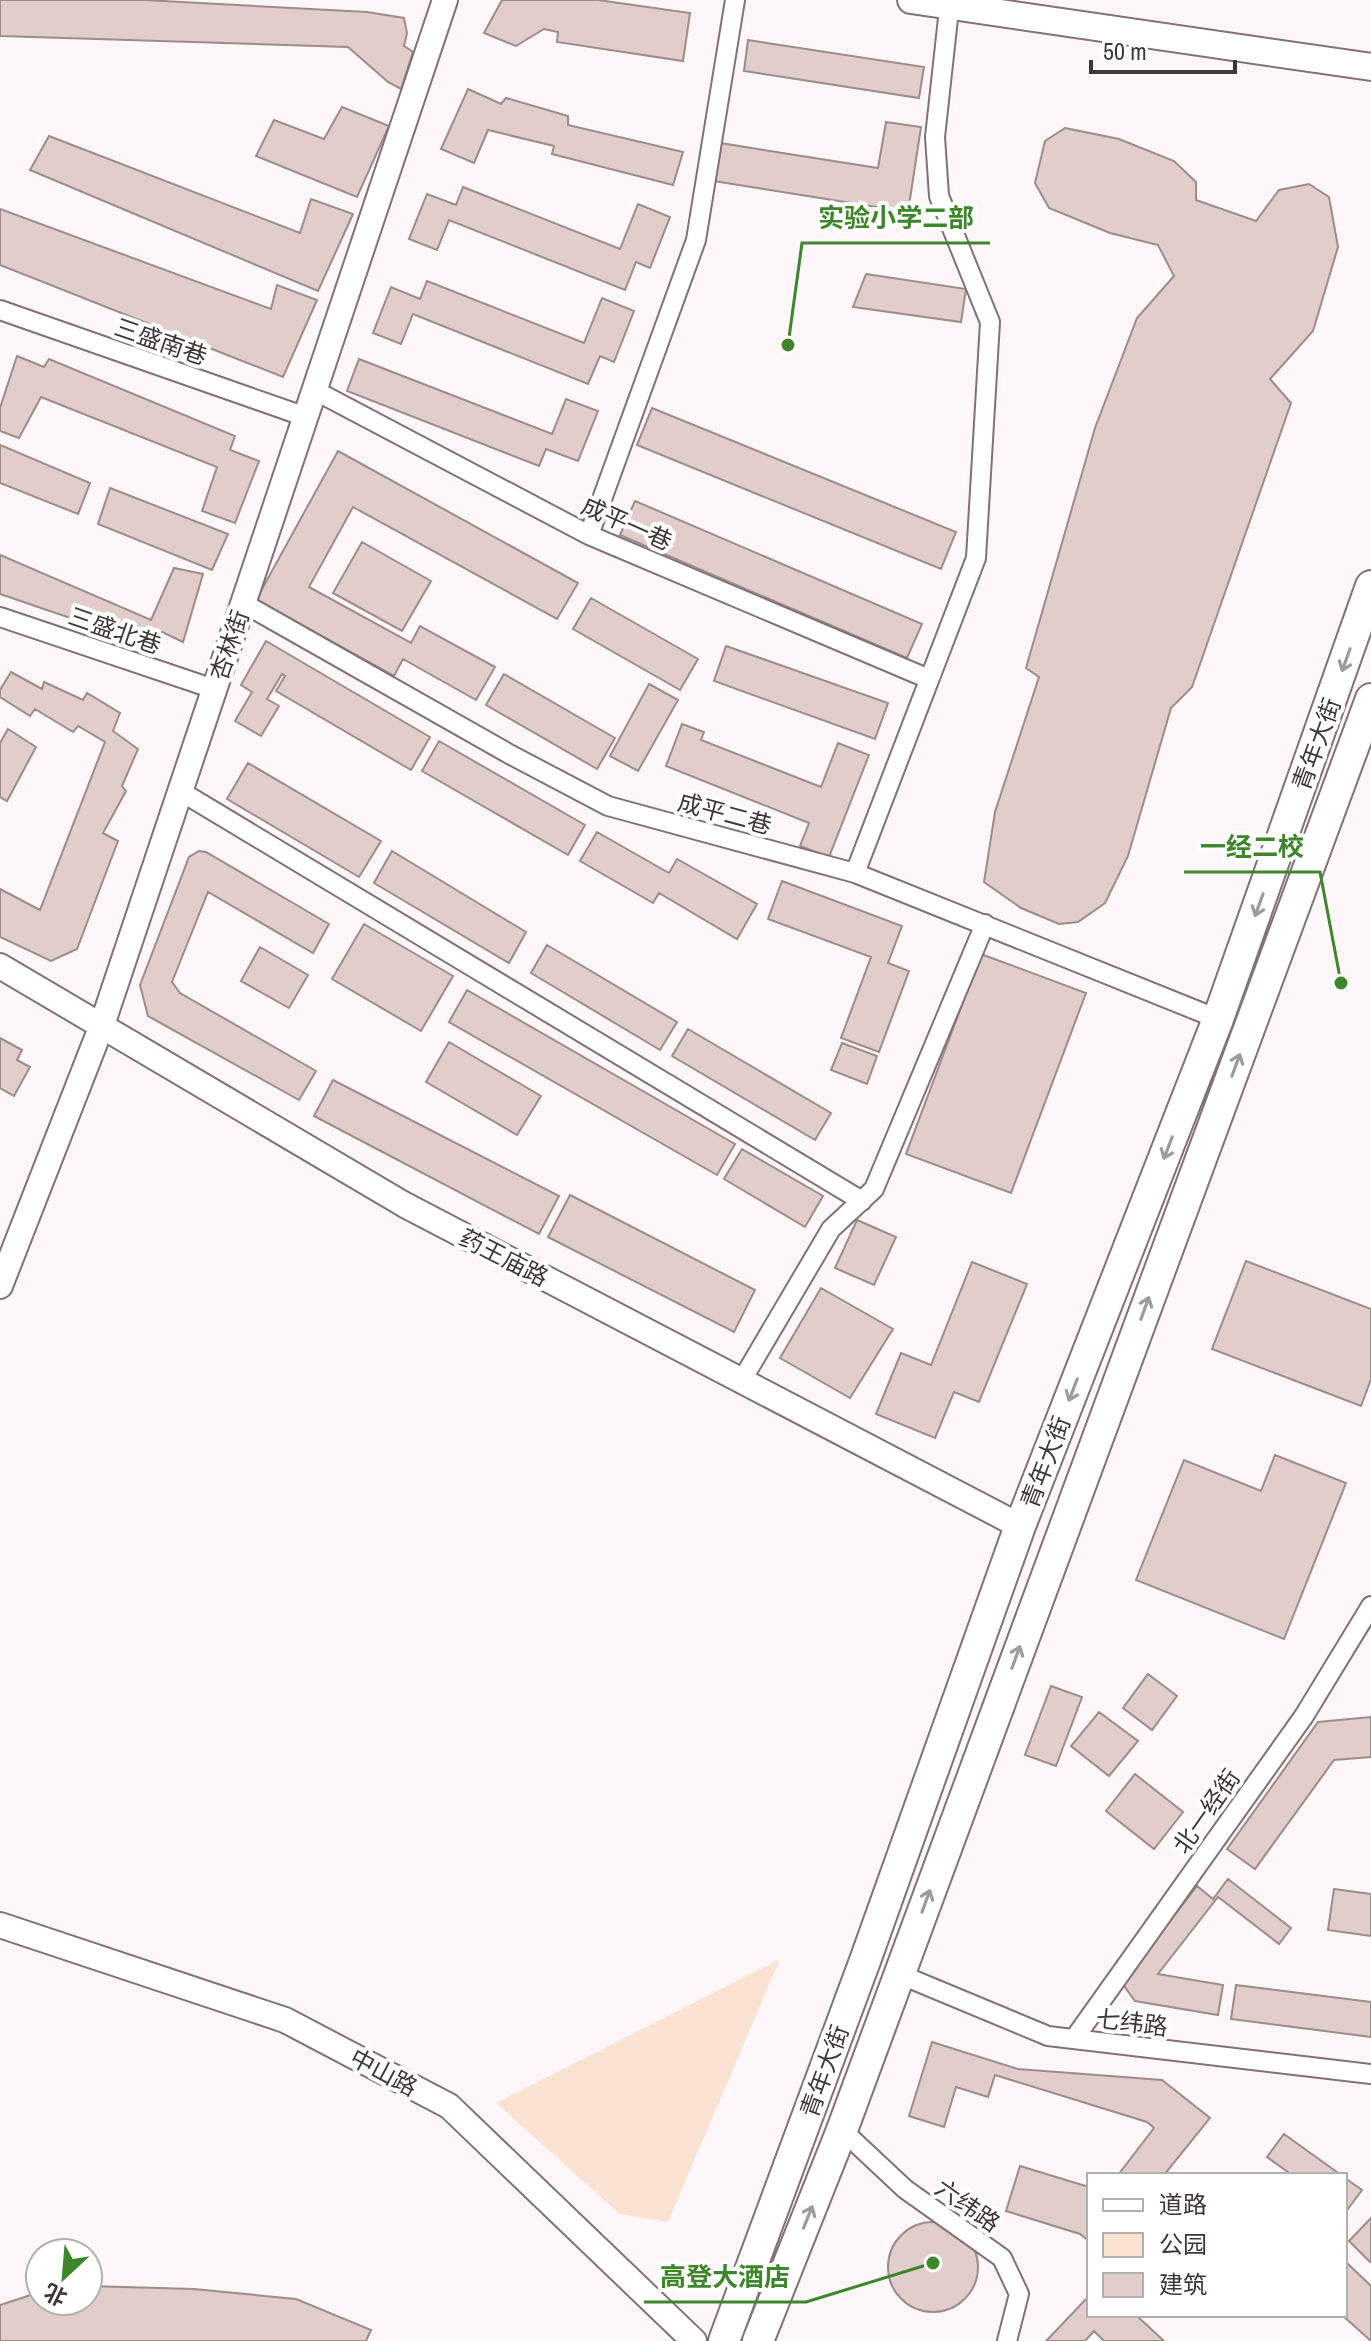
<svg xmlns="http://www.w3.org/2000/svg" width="1371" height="2341" font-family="'Archivo Narrow','Noto Sans SC',sans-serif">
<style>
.green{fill:#fbe3d4}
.building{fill:#e1cecb;stroke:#9d8c89;stroke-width:2}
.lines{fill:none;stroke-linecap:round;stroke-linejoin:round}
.minor-casing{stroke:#827176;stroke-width:22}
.tertiary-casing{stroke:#827176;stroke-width:28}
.secondary-casing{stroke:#827176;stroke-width:30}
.primary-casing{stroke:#827176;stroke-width:34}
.minor{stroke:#fff;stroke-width:18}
.tertiary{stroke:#fff;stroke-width:24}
.secondary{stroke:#fff;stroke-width:26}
.primary{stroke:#fff;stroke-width:30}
.oneway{stroke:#9e9b9c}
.labels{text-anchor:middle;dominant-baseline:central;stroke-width:8;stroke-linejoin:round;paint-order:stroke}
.street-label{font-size:24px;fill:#3e3738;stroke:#fff}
.leader{fill:none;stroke:#3e862c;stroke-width:3}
.callout-dot{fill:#3e862c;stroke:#fff;stroke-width:3}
.callout-label{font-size:26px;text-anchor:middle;font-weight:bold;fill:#3e862c;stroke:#fff;stroke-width:8;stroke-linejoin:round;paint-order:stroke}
</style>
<rect width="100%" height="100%" fill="#fef7f9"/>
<path class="green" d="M780,1959L668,2222L620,2214L496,2103Z"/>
<path class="building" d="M0,0H145L367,12L404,18L407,33L404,46L413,52L401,89L388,82L348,47L0,36Z
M502,0H598L690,13L683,61L557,42L558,32L544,29L516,46L484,33Z
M748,40L924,67L919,98L744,71Z
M468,89L501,104L506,98L568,116V125L683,152L673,185L552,154L554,146L488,130L474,163L441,149Z
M342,107L389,126L357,197L256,156L274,120L324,139Z
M886,122L921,127L908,212L713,181L720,143L878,168Z
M1065,128L1119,139L1174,161L1196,182V200L1256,221L1279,190L1309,184L1329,197L1338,247L1313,331L1270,379L1291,403L1192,687L1171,708L1128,856L1105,903L1078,922L1059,924L1021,908L984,882L995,812L1039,677L1026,668L1095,428L1137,318L1174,276L1158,245L1110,233L1049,208L1035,183L1045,141Z
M49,136L300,233L311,199L353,214L318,291L30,170Z
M463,187L620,249L638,204L670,217L650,268L636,262L625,290L449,220L437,250L409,239L427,194L456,205Z
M0,209L271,309L277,285L317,300L283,377L0,265Z
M866,274L966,289L961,322L853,307Z
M427,281L584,343L602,298L634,311L614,362L600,356L588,384L413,314L401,344L373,333L391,287L420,299Z
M17,356L44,367L49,359L235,436L230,450L259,461L235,523L202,511L217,467L41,397L19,438L0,431V408Z
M359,359L552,434L566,399L598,411L578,461L546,449L539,466L347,391Z
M652,408L956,532L941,569L637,445Z
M0,445L90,483L78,514L0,483Z
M338,451L578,583L557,619L353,507L309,587L411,643L420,626L495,667L476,700L403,659L394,676L256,600Z
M110,488L228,534L212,570L98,524Z
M635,501L922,624L907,658L620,535Z
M362,542L431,581L402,631L333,593Z
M0,555L151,620L174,568L203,574L183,642L162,632L152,646L0,594Z
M591,598L698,659L680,690L573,629Z
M266,641L430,737L411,770L276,691L285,676L282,674L267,699L279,706L261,736L235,721L252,692L241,685Z
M726,646L888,703L875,739L714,681Z
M11,672L42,689L44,682L83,700L87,693L120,713L113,731L138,749L122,786L126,791L103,833L118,841L77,949L51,961L0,937V889L40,910L105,742L78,726L73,732L35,709L30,716L0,697V690Z
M504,674L615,738L597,769L486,705Z
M649,684L678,700L638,771L610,756Z
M682,724L704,732L701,740L821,787L838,743L869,755L829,857L800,846L809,823L666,766Z
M8,729L36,747L7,801L0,797V743Z
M439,741L585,825L568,855L422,771Z
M248,763L381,841L359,877L227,799Z
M597,832L669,873L677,859L757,904L737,939L659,893L653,903L580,861Z
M199,851L206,852L329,924L313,953L208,892L172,982L180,993L316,1071L299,1100L148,1016L140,985L189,857Z
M392,851L526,932L509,963L374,883Z
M782,881L902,926L888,963L909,971L879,1052L841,1038L871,957L768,919Z
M364,924L453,976L421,1031L332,979Z
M547,945L677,1022L660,1050L531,973Z
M260,947L308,975L289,1008L241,981Z
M981,954L1086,993L1011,1193L906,1154Z
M467,990L735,1144L717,1175L449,1022Z
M688,1029L831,1113L815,1140L672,1056Z
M0,1038L22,1050L17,1060L30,1067L14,1096L0,1088Z
M449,1042L541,1096L517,1135L426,1082Z
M842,1043L877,1056L867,1084L831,1070Z
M333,1080L559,1196L539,1234L314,1116Z
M742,1149L823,1196L805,1227L724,1179Z
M570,1195L755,1290L734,1332L548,1237Z
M857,1220L896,1237L874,1285L835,1268Z
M1246,1261L1371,1309V1379L1361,1406L1212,1349Z
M972,1262L1027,1284L979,1402L954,1392L935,1438L876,1414L901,1353L931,1365Z
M821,1288L893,1329L850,1398L780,1358Z
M1275,1455L1346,1483L1284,1639L1136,1580L1184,1460L1261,1491Z
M1148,1674L1177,1696L1152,1730L1123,1708Z
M1051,1686L1082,1697L1056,1766L1025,1755Z
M1099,1712L1138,1741L1109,1776L1071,1746Z
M1371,1717V1757L1334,1760L1255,1869L1227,1849L1318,1722Z
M1135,1774L1183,1812L1154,1849L1106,1811Z
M1228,1879L1291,1928L1279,1944L1218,1897L1158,1974L1223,1985L1218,2015L1135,2001L1122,1983L1197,1886L1213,1899Z
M1334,1889L1371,1894V1936L1328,1930Z
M1236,1985L1371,2002V2037L1231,2019Z
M932,2042L1018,2069L1162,2080L1210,2118L1164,2175H1118L1154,2128L1147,2122L995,2075L988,2097L956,2087L944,2127L909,2116Z
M1284,2134L1341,2175H1292L1267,2157Z
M1020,2166L1089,2187V2241L1080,2234L1006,2211Z
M1345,2178L1362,2190L1345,2213Z
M1371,2218V2260L1370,2262L1349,2241Z
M888 2267a45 45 0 1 1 90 0a45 45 0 1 1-90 0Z
M1345,2261L1371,2286V2341L1342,2315H1345Z
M88,2286L194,2289L296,2299L371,2330L366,2341H0V2305L40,2292V2301H88Z
M1089,2296V2315H1136L1164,2341H1104L1094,2331L1085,2341H1046Z"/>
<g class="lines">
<g class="minor-casing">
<path id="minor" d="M0,310L306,417
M314,390L589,535L929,679
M589,535L696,240L735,0
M243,603L511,755L608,806L855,873L1218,1019
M0,617L214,689
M180,791L862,1201
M855,873L976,558L990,322L939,196L935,137L950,0
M742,1380L831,1229L874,1189L985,924
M899,1974L1048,2036L1371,2074
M1074,2039L1304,1716L1371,1606
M842,2130L905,2189L1002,2258L1019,2294L1007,2341"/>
</g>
<g class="tertiary-casing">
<path id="tertiary" d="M0,966L405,1205L1020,1526
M0,1286L102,1025L445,0
M0,1925L285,2020L449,2106L694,2341"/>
</g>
<g class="secondary-casing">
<path id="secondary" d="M911,0L1371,67"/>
</g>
<g class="primary-casing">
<path id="primary" d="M724,2341L866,1958L1020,1526L1218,1019L1371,586
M758,2341L842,2130L1371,699"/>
</g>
<use href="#minor" class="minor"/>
<use href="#tertiary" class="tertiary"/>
<use href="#secondary" class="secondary"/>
<use href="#primary" class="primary"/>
</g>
<defs><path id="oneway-shaft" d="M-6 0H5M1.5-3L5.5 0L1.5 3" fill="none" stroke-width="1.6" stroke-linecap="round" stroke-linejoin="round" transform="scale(2)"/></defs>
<g class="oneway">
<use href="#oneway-shaft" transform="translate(1346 660) rotate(110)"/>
<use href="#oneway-shaft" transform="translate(1259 905) rotate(110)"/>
<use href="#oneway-shaft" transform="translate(1236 1065) rotate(-70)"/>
<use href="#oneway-shaft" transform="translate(1168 1148) rotate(111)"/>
<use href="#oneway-shaft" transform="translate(1145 1308) rotate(-70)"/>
<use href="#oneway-shaft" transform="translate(1073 1390) rotate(111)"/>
<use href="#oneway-shaft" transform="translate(1016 1657) rotate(-70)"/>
<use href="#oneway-shaft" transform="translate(926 1901) rotate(-70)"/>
<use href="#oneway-shaft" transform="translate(808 2217) rotate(-68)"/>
</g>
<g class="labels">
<g class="street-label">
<text transform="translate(161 341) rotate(19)">三盛南巷</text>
<text transform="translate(627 523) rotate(24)">成平一巷</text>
<text transform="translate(115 630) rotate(19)">三盛北巷</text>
<text transform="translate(229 645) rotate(-71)">杏林街</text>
<text transform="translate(1316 744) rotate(-70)">青年大街</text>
<text transform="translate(725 813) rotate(15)">成平二巷</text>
<text transform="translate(504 1257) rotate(27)">药王庙路</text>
<text transform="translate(1045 1462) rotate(-69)">青年大街</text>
<text transform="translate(1206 1811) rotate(-55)">北一经街</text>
<text transform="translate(1132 2022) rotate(7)">七纬路</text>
<text transform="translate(824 2071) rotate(-70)">青年大街</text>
<text transform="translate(384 2072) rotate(28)">中山路</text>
<text transform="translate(968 2205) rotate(35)">六纬路</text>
</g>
</g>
<path class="leader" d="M788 345L802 243H990M1341 983L1320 872H1184M933 2263L806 2302H644"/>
<g class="callout-dot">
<circle cx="788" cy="345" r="8"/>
<circle cx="1341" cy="983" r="8"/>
<circle cx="933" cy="2263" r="8"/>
</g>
<g class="callout-label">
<text x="896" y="227">实验小学二部</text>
<text x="1252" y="856">一经二校</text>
<text x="725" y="2286">高登大酒店</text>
</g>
<rect x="1087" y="2173" width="260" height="144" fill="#ffffff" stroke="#b2afaf" stroke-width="2"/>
<rect x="1103" y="2199" width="40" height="12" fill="#ffffff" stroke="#b2afaf" stroke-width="2"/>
<text x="1159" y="2213" font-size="24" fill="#3e3738">道路</text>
<rect x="1103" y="2233" width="40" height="24" fill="#fbe3d4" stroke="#b2afaf" stroke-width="2"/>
<text x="1159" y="2253" font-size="24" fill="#3e3738">公园</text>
<rect x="1103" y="2273" width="40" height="24" fill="#e1cecb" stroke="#b2afaf" stroke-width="2"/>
<text x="1159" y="2293" font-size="24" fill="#3e3738">建筑</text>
<g transform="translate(64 2277) rotate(206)"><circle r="38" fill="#ffffff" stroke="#b2afaf" stroke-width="2"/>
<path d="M0-6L14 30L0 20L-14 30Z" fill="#3e862c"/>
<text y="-12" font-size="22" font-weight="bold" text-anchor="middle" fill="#3e3738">北</text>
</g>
<path d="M1091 60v12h144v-12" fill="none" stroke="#3e3738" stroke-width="4"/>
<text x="1103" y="60" font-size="24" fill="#3e3738" stroke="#ffffff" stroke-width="6" paint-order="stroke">50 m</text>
</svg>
